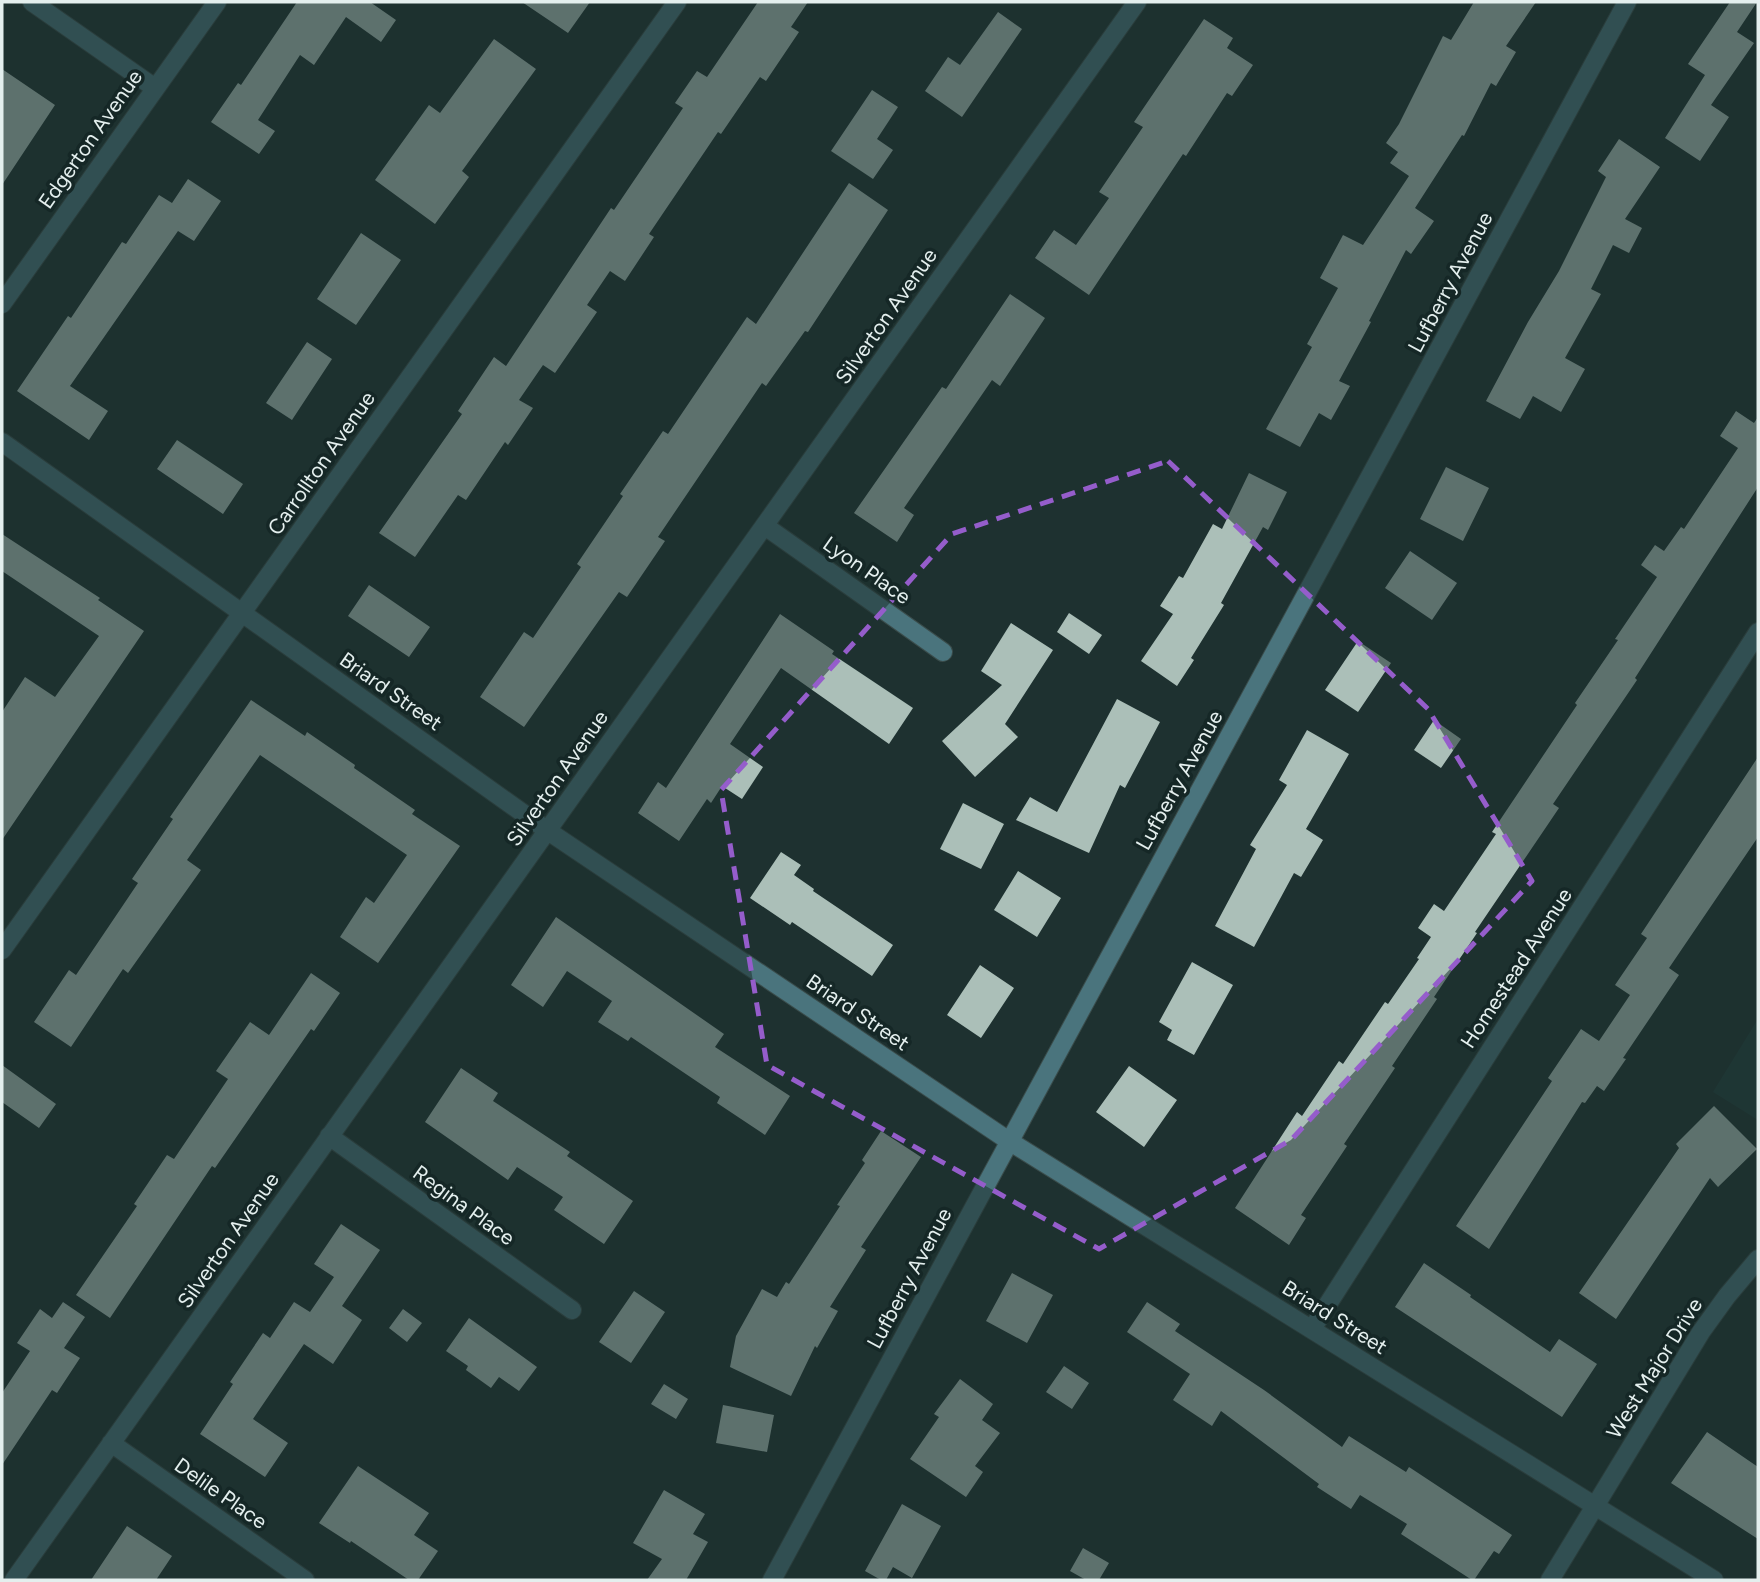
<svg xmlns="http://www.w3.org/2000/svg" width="1760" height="1582" font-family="Figtree,sans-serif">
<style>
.built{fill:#213d3b}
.building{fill:#abbfb8}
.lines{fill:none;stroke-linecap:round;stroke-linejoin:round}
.minor-casing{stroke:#3a4c4b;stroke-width:20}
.minor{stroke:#4a747d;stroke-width:18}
.marked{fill:none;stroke:#955dcb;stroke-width:5;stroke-dasharray:14 9;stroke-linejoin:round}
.labels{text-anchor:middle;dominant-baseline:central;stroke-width:7;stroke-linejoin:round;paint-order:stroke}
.street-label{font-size:21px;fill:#e4efee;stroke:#152726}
</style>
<rect width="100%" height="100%" fill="#1e3130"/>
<path class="built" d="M1758,1019V1120L1713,1092Z"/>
<path class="building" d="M297,2H370L396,20L381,42L346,17L314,65L300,55L258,120L275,131L259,154L211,122L238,83L241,85Z
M522,2H590L568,33Z
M758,2H808L791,27L799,32L766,81L760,77L721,134L718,132L649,234L654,237L625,281L610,271L587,305L597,312L555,373L543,365L519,400L533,408L508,445L505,442L466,500L458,495L415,557L379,533L462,414L458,411L494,357L506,366L611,208L614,210L683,108L675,103L697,71L707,77Z
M1474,2H1536L1506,46L1516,52L1496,86L1491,83L1464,136L1462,135L1415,208L1434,221L1411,254L1406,250L1369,321L1371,322L1339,381L1350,386L1331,420L1319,413L1300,447L1266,429L1312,347L1307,344L1338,288L1320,278L1343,235L1363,245L1409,176L1390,163L1398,152L1386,143L1399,124L1443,36L1451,40Z
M1730,2H1757L1737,32L1754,43L1711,105L1729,117L1700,161L1665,138L1705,75L1688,64Z
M998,12L1022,29L962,117L925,91L948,57L960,65Z
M1204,19L1233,38L1227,48L1253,65L1232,96L1227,93L1186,156L1183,154L1089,295L1035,258L1054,230L1076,245L1109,198L1099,192L1143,127L1134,122Z
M494,39L536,69L462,171L469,177L435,224L375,180L429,105L440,113Z
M2,69L55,105L2,185Z
M872,90L898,107L877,139L893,150L873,179L831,151Z
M1619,139L1660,167L1625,219L1642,228L1629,253L1613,245L1591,289L1601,294L1565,358L1585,369L1561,412L1533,396L1520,419L1486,401L1528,322L1559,271L1606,177L1598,171Z
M188,179L221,201L194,241L178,231L70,386L108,411L89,440L17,391L68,316L71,318L122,242L126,244L159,195L172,203Z
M849,183L888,210L808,332L805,331L766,386L762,383L658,537L665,541L627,597L619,592L524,727L480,697L524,632L533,638L581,567L577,564L623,496L620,494L663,431L668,434L747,317L756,324Z
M361,233L401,260L356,325L317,299Z
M1010,294L1045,318L1000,386L992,380L904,508L914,515L897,542L854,513L942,387L946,389Z
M307,342L332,359L292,420L266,403Z
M1736,411L1754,423L1758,417V487L1635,678L1637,680L1553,804L1559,808L1475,932L1477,933L1434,997L1437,999L1392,1066L1395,1068L1344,1144L1347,1146L1301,1215L1306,1218L1289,1245L1235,1208L1297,1112L1302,1116L1339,1061L1343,1064L1385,1002L1388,1004L1419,959L1417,958L1431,937L1418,928L1434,904L1444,911L1496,834L1492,832L1577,705L1575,703L1618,640L1615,639L1657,577L1641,565L1655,545L1664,551L1681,527L1684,529L1738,448L1720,436Z
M177,440L243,484L223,514L157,469Z
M1446,467L1489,488L1463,541L1420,519Z
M1249,473L1287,492L1268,530L1263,527L1221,603L1224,605L1191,658L1194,660L1177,686L1141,661L1173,614L1160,606L1179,576L1183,578L1213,524L1222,529Z
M2,534L100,598L98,600L144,631L2,840V712L25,677L55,697L99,636L2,571Z
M1410,551L1457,583L1432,620L1385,588Z
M369,585L430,627L409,657L348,616Z
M1069,613L1102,635L1089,654L1057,632Z
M780,614L834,651L832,654L913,708L889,744L781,668L730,744L763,767L742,799L722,786L711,803L707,799L679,841L638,813L658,782L666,788Z
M1011,623L1053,650L1005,724L1018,737L975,777L942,741L1002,685L981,671Z
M1358,641L1391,663L1358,712L1325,690Z
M1117,699L1160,722L1125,788L1120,785L1089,853L1016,820L1030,797L1057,812Z
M251,700L305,736L307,732L355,765L354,768L415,810L412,814L460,846L378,963L340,937L366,897L374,903L407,855L260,755L187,860L201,870L128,973L123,969L71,1047L34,1022L69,970L76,975L138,883L132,879L173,819L170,817Z
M1434,720L1461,739L1441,768L1414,750Z
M1307,730L1349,754L1306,829L1323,840L1301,877L1294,873L1254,947L1215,926L1256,849L1250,845L1287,785L1279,780Z
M1758,757V837L1669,968L1679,975L1623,1058L1626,1059L1604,1091L1597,1086L1585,1103L1582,1102L1489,1249L1456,1226L1552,1081L1548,1078L1581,1029L1599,1041L1630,995L1615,985L1647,938L1641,934Z
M963,803L1004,824L981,869L940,849Z
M781,852L801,865L794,875L814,889L813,891L893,945L872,976L792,922L790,925L750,898Z
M1018,871L1061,898L1037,937L994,910Z
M556,917L724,1034L715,1047L790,1096L765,1135L717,1103L720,1097L631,1037L628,1041L598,1022L612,1001L567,971L543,1007L511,985Z
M1192,962L1233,985L1194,1055L1167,1040L1172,1030L1159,1022Z
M980,965L1014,988L981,1038L947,1015Z
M311,973L340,993L314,1031L311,1029L215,1168L212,1166L110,1318L76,1295L137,1206L134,1204L167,1155L174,1159L228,1079L216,1071L250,1022L269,1035Z
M2,1065L56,1104L39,1128L2,1102Z
M1129,1066L1177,1100L1144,1147L1096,1112Z
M461,1068L498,1093L493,1101L570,1152L567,1156L633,1201L604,1244L554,1210L563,1197L517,1167L508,1180L425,1122Z
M1714,1106L1757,1149L1718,1187L1710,1178L1616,1319L1579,1293L1679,1148L1676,1144Z
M881,1131L921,1157L861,1247L866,1250L830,1307L838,1311L817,1348L815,1346L791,1396L730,1367L736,1336L762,1289L777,1297L786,1282L789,1284L840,1206L837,1205L865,1163L862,1160Z
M341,1224L380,1250L342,1306L362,1320L333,1364L304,1344L253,1419L288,1443L265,1477L200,1434L233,1384L230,1382L263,1333L270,1338L294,1302L310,1312L334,1277L314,1264Z
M1424,1263L1471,1295L1470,1297L1550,1352L1559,1339L1597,1364L1562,1417L1395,1307Z
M1012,1273L1053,1295L1027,1343L986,1321Z
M634,1291L665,1312L631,1363L599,1342Z
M63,1302L85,1317L64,1348L80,1358L57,1393L52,1390L2,1465V1393L30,1351L17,1343L40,1309L52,1318Z
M1147,1302L1180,1324L1175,1331L1264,1390L1342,1447L1349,1436L1406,1472L1409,1467L1512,1535L1499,1554L1494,1551L1474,1580H1472L1401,1534L1407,1524L1360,1495L1351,1509L1317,1487L1319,1484L1221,1411L1212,1426L1173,1400L1190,1374L1127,1332Z
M403,1309L422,1323L407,1342L389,1328Z
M469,1318L537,1367L519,1391L499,1377L491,1388L466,1370L468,1366L446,1351Z
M1064,1366L1089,1383L1072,1409L1046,1392Z
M960,1379L993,1404L982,1420L1000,1433L975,1466L983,1472L966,1497L910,1459L939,1417L934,1414Z
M664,1384L688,1399L676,1419L651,1404Z
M723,1405L774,1415L767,1452L716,1443Z
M1707,1432L1758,1467V1539L1671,1483Z
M358,1466L429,1513L414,1535L438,1551L418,1580H409L351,1541L350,1543L319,1523Z
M664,1490L705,1514L693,1534L708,1542L686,1580H647L662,1559L633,1543Z
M902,1504L941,1526L912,1578L893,1567L886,1580H881L865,1571Z
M127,1526L172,1556L156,1580H91Z
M1083,1548L1109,1563L1099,1580H1086L1070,1571Z"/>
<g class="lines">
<g class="minor-casing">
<path id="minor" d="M32,2L155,88
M2,304L217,2
M2,442L548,831L1009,1141L1714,1580
M765,526L943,652
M2,950L677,2
M329,1136L572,1310
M1312,1329L1758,632
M111,1443L305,1580
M14,1580L1137,2
M772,1580L1627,2
M1550,1580L1701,1332L1727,1296L1758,1259"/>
</g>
<use href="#minor" class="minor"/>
</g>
<path d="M0 0H1760V1582H0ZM1168,461L1428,709L1532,881L1291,1140L1099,1249L767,1065L721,790L952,534Z" fill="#1e3130" fill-opacity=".55" fill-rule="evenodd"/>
<path class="marked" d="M1168,461L1428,709L1532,881L1291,1140L1099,1249L767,1065L721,790L952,534Z"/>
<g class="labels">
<g class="street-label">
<text transform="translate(90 139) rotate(-55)">Edgerton Avenue</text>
<text transform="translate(1450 282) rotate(-62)">Lufberry Avenue</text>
<text transform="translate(886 316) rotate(-55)">Silverton Avenue</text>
<text transform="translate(321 463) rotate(-55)">Carrollton Avenue</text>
<text transform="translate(867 570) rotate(35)">Lyon Place</text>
<text transform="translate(391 691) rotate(35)">Briard Street</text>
<text transform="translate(557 778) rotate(-55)">Silverton Avenue</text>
<text transform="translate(1179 780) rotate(-61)">Lufberry Avenue</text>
<text transform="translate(1516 968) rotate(-57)">Homestead Avenue</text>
<text transform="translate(858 1012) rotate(34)">Briard Street</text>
<text transform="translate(464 1205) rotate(36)">Regina Place</text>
<text transform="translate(228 1240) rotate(-55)">Silverton Avenue</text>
<text transform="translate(909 1278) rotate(-62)">Lufberry Avenue</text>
<text transform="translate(1335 1317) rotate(32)">Briard Street</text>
<text transform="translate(1654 1368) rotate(-58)">West Major Drive</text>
<text transform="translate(221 1493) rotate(35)">Delile Place</text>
</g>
</g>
<rect width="1760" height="1582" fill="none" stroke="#e4efee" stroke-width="7"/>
</svg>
